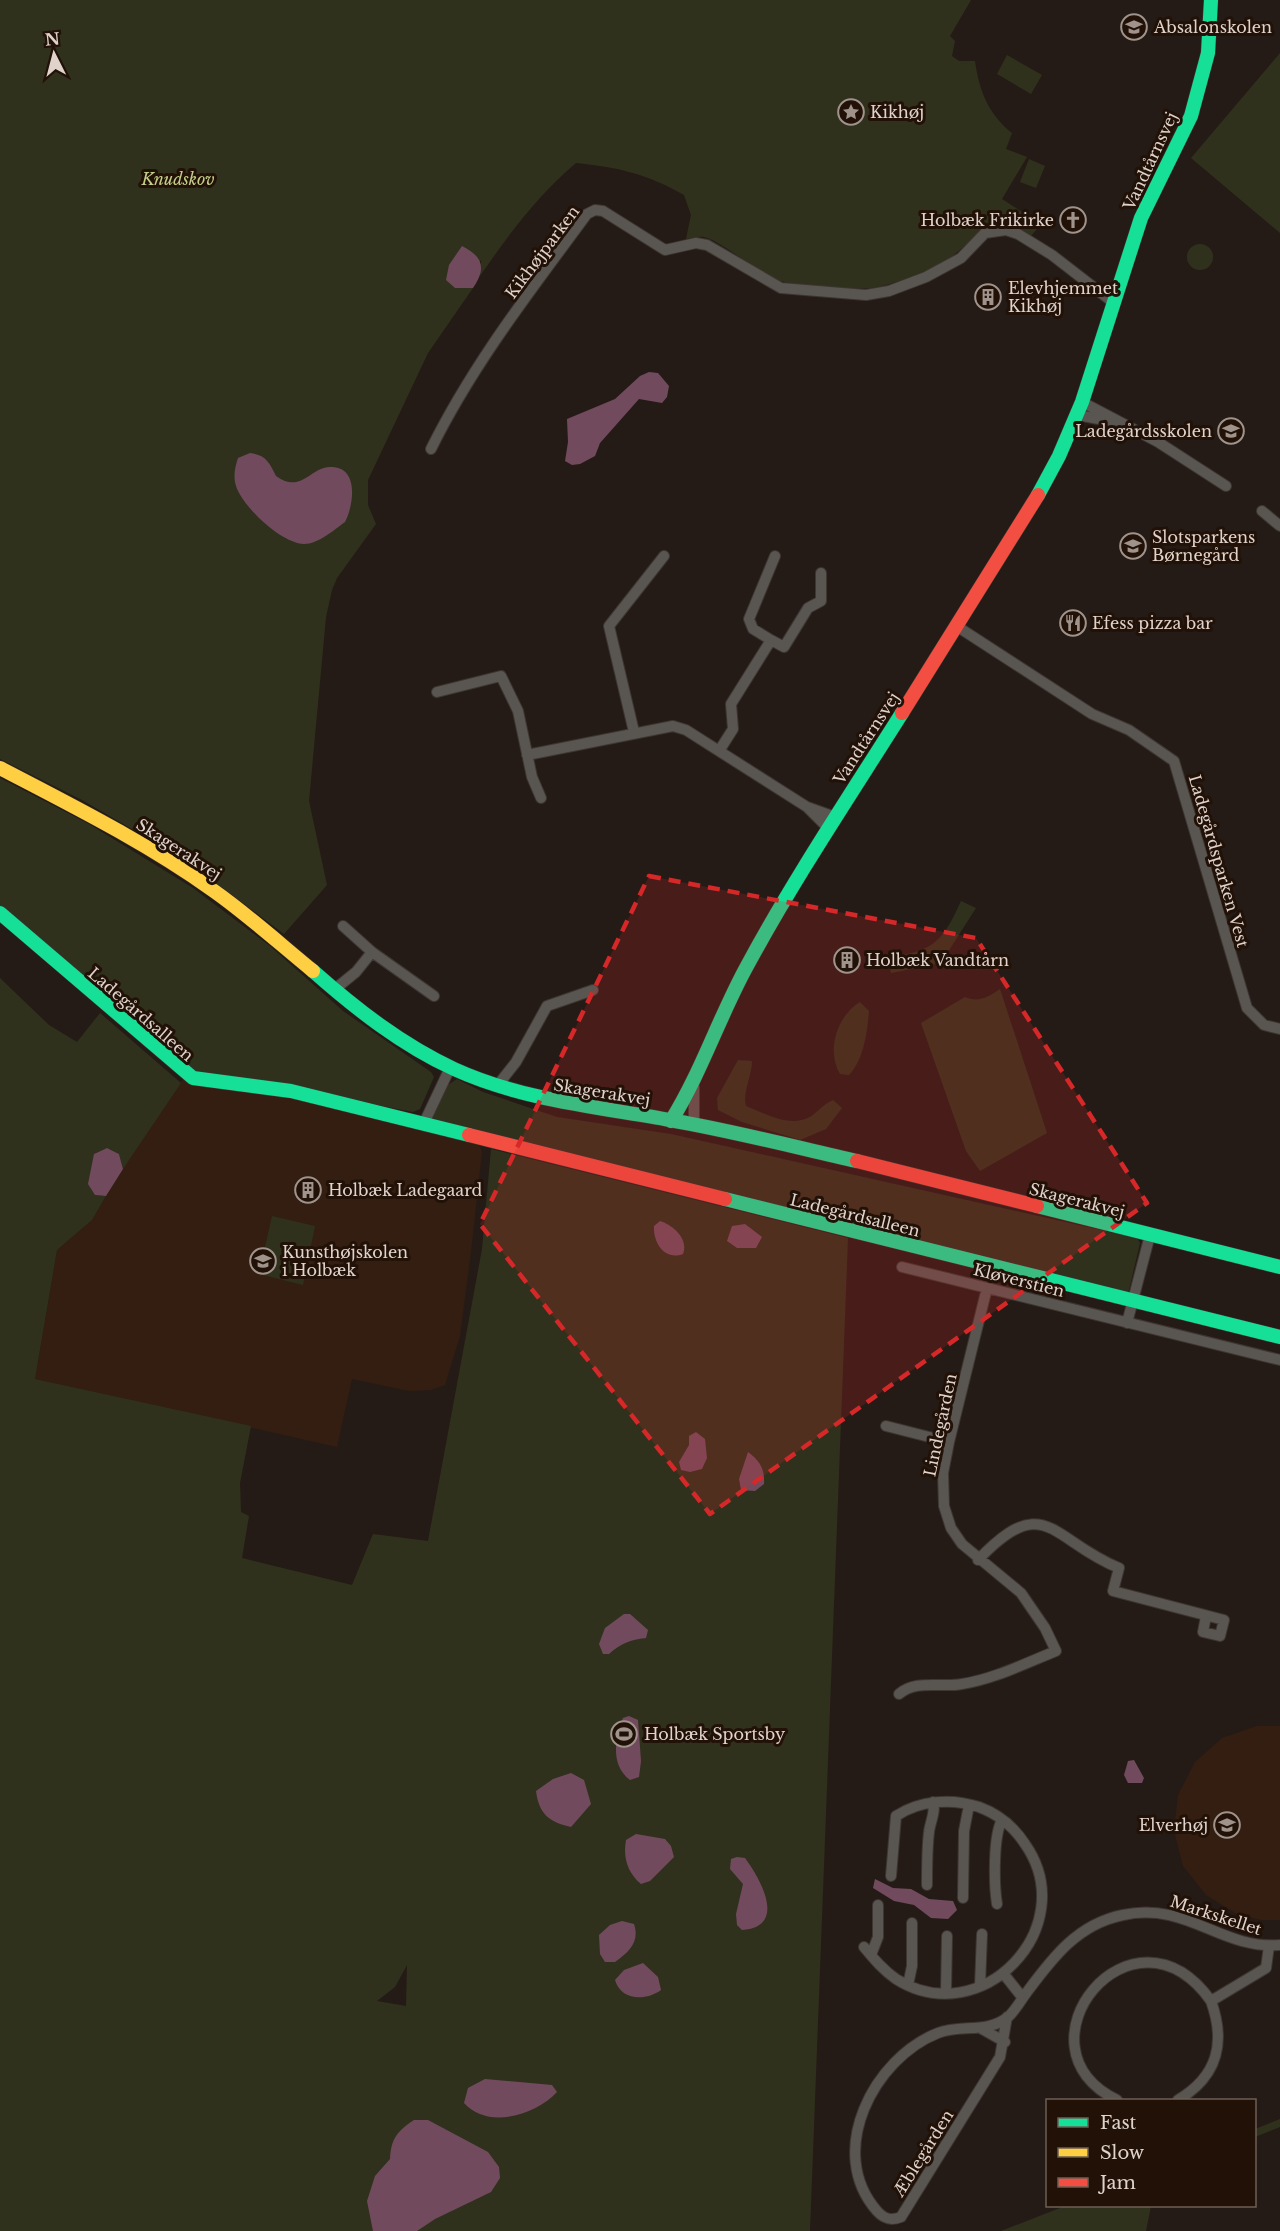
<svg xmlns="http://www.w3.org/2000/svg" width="1280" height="2231" font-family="'Libre Baskerville',serif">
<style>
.built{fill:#331e11}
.green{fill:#30311d;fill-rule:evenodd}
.water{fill:#714b5d}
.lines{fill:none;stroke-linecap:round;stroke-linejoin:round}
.street-casing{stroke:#3d3631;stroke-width:12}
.fast-casing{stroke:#3d3631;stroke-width:15}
.slow-casing{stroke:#3d3631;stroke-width:15}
.jam-casing{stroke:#3d3631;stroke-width:15}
.street{stroke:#595652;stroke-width:10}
.fast{stroke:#16e098;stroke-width:14}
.slow{stroke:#ffcf43;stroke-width:14}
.jam{stroke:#f24e42;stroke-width:14}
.marked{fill:#d62828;fill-opacity:0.2;stroke:#d62828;stroke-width:4.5;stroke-dasharray:12 8;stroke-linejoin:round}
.labels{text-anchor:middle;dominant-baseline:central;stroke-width:6;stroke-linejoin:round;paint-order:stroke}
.poi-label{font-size:16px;fill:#e0d3cc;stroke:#211107;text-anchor:start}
.street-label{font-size:16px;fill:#e0d3cc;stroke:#211107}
.park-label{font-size:16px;font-style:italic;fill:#c3ce89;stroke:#211107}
</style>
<rect width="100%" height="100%" fill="#251b16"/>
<path class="built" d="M183,1079L291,1095L479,1144L482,1152L471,1252L460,1336L445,1385L431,1390L409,1391L352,1379L337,1447L35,1379L57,1250L92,1220L119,1174Z
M1257,1726H1280V1920H1261L1237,1914L1206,1895L1183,1866L1174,1831L1178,1795L1195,1762L1222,1738Z"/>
<path class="green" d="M0,0H971L950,36L955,41L952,56L959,61H975C979,90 988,114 1012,133L1006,149L1027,157L1002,199L1041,224L1031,236C987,208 984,233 951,257C934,270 891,286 870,288C848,290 795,287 775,279C755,271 722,241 704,237C699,236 691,239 686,239L691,215L684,195C647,174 618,167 576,163C537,196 509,234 480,276L481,260L455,288H473L428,353L368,480V505L376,524L337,578L332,590L326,617L309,801L327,885L284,934L185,860L82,800L0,759Z
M1280,53V233L1191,158Z
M1007,55L1042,75L1031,94L997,74Z
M1029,159L1045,166L1036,188L1020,182Z
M1187 257a13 13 0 1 1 26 0a13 13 0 1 1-26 0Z
M0,778L89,824L193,888L270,946L343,1011L431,1072L434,1077L420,1109L413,1112L320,1094L207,1080L0,909Z
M961,901L976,908L946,955L933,965L891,973L887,958C933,950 941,945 961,901Z
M0,978L49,1025L77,1042L100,1013L181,1083L123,1169L119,1154L107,1148L94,1154L95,1195L106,1196L92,1220L57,1250L35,1379L251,1426L240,1483L241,1512L249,1516L242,1558L352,1585L373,1534L428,1541L482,1249L491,1149L848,1238L810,2231H0ZM407,1965L406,2006L377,2001L395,1987Z
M1000,989L1047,1133L980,1171L966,1151L921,1023L965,997C978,1003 989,997 1000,989Z
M860,1002L869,1011C867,1033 864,1059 849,1075L840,1074C826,1050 837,1016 860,1002Z
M738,1060L752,1061C752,1076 742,1093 746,1106C766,1114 789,1128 810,1117C818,1112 823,1104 833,1100L842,1108L826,1129L800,1140L742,1122L718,1110L717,1098Z
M457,1079L483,1092L557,1117L671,1134L1137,1238L1140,1243L1128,1294L435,1123L431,1118L446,1086Z
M272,1216L315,1226L303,1285L259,1274Z
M1280,2119V2127L1255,2137V2129Z
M1065,2206H1151L1146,2231H1001Z"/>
<path class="water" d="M462,246C484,257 486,269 473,288H455L446,280L449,265Z
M649,372L658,373L669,386L667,397L662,403L639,399L600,443L595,456L580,464L572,465L565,461L568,442L567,419L615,399L640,376Z
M250,453C266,455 269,462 276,476C302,495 311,465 332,467C360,468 353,507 345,522C334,530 318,544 304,544C281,543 243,507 236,486C233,476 235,467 238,458Z
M107,1148L119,1154L123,1169L106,1196L95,1195L88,1184L94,1154Z
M660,1221C673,1225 689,1239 683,1254C664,1261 653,1242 654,1226Z
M745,1224L762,1237L756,1248H737L727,1241L732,1226Z
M696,1432L705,1439L707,1458L702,1469L690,1472L681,1470L679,1462L689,1445V1436Z
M748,1452C760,1461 765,1469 764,1484L755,1491L741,1490L739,1479Z
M624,1614H630L648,1630L646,1638C630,1640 621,1643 609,1654H603L599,1644L605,1628Z
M629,1716L638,1720L641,1761L639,1777L630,1780C610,1765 615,1739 623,1718Z
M1134,1760L1144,1778L1142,1783H1128L1124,1775L1128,1761Z
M571,1773L584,1780L591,1804L571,1827C550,1822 539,1815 536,1791L553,1779Z
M636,1834L665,1839L671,1846L674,1857L650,1881L641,1884C627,1872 623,1857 626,1840Z
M737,1857L745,1858C759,1877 789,1927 742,1930L737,1925L736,1914L743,1884L730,1869L731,1859Z
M875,1879L893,1888L911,1889L929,1899L953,1901L957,1910L948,1919L931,1918L914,1905L894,1901L873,1888Z
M622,1921L634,1924C640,1942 629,1952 615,1962H605L600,1954L599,1935L610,1925Z
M643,1963L658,1977L661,1990C646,2001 621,2001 615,1980L624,1970Z
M485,2079L552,2085L557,2092C536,2115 488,2130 464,2103L468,2088Z
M414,2120H428L488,2152L499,2167L500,2178L491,2192L435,2219L417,2231H373L367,2201L375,2176L390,2159C391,2139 397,2131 414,2120Z"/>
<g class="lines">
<g class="street-casing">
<path id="street" d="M1082,402L1158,442L1226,486
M1077,415L1110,421
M431,449C473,364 531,290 587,214L595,210L603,211L665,250L696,243L707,245L781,288L866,295L889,291L926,277L961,258L985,233L1006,230L1018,234L1052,255L1114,303
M1262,511L1280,526
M958,627L1092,714L1129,730L1174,761L1247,1008L1264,1025L1280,1029
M771,640L753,629L749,619L775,556
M437,692L501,676L518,711L532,777L541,798
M634,732L609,626L664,556
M719,751L733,729L731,704L771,640L784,647L808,608L821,601V573
M527,755L673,726L686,730L807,807L835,817
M807,807L828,828
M343,926L372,952L434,996
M335,989L356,972L372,952
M497,1086L516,1062L547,1006L593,990
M694,1087V1125
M424,1123L450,1068
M902,1267L1280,1360
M1127,1323L1150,1235
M886,1426L949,1442
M978,1560C1045,1489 1052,1541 1119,1568L1113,1591L1224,1620L1220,1636L1203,1632L1206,1616
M899,1694C916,1679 941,1688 962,1684C994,1679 1026,1663 1056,1651L1045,1628L1021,1593L962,1544L951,1528L944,1506L943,1473L949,1442L987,1288
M927,1885C927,1868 927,1848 929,1832C930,1822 936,1812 933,1802
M963,1898L964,1831L969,1805
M997,1904C994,1885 993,1836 1002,1820
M864,1947C874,1959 883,1970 896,1979C981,2033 1083,1927 1025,1844C1014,1827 998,1814 979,1807C952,1798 920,1800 896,1816L891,1876
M871,1955L878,1937V1905
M1003,1973L1022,1997
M908,1985L912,1966V1923
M980,1986L982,1934
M946,1993L947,1936
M1007,2017L1000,2057L901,2217C891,2221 884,2219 877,2211C825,2152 874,2058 938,2033C961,2024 987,2034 1008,2017C1015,2011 1021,2000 1027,1992C1053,1957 1078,1924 1123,1915C1187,1901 1221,1950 1280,1945
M982,2029L1005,2042
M1117,2100C1008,2047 1132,1891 1211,2001
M1178,2100C1218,2076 1226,2043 1211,2001L1266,1968L1269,1946"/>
</g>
<g class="fast-casing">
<path id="fast" d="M1038,495L1059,456L1082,402L1141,218L1191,116L1208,53L1211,0
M0,913L193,1078L291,1091L469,1135
M313,971C356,1009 402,1045 454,1069C522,1100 598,1107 670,1120C733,1131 795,1147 857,1161
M671,1121C702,1071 719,1017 747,966C794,879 849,797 902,713
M725,1199L1280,1337
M1037,1206L1280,1267"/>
</g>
<g class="slow-casing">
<path id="slow" d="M0,768C73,806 147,843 214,891C248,915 280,944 313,971"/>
</g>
<g class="jam-casing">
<path id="jam" d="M902,713L1038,495
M469,1135L725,1199
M857,1161L1037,1206"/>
</g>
<use href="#street" class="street"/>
<use href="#fast" class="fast"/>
<use href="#slow" class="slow"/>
<use href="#jam" class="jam"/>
</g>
<path class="marked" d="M649,876L976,938L1147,1203L710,1514L480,1224Z"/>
<defs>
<g id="school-ring" transform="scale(1.35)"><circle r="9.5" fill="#211107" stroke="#9f938c" stroke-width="1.5"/><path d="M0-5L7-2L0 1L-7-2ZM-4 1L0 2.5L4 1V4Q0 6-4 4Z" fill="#9f938c"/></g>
<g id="sight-ring" transform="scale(1.35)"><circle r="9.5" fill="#211107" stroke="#9f938c" stroke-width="1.5"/><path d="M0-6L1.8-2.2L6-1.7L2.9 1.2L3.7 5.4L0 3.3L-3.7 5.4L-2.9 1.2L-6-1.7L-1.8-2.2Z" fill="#9f938c"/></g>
<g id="church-ring" transform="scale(1.35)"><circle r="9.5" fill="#211107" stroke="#9f938c" stroke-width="1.5"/><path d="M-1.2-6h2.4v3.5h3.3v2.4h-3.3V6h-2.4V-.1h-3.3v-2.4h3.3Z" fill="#9f938c"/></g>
<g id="building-ring" transform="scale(1.35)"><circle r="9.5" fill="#211107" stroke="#9f938c" stroke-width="1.5"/><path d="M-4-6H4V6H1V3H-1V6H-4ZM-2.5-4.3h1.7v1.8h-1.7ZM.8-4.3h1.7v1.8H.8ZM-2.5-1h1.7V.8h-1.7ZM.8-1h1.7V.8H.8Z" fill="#9f938c"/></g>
<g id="restaurant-ring" transform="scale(1.35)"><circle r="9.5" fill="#211107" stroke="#9f938c" stroke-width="1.5"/><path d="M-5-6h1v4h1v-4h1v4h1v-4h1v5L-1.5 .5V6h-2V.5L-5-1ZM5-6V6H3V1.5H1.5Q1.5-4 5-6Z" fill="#9f938c"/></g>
<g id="stadium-ring" transform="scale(1.35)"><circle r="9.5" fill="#211107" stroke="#9f938c" stroke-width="1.5"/><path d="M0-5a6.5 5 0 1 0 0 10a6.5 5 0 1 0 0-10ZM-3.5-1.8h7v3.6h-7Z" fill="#9f938c"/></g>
</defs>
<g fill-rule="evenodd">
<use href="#school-ring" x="1134" y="27"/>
<use href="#sight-ring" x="851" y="112"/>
<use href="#church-ring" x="1073" y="220"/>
<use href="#building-ring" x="988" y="297"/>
<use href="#school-ring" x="1231" y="431"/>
<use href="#school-ring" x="1133" y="546"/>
<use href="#restaurant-ring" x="1073" y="623"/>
<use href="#building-ring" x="847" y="960"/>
<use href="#building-ring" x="308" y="1190"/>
<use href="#school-ring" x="263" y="1261"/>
<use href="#stadium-ring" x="624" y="1734"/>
<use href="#school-ring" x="1227" y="1825"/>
</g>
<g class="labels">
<g class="poi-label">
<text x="1154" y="27">Absalonskolen</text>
<text x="870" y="112">Kikhøj</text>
<text x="1054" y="220" text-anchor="end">Holbæk Frikirke</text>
<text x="1008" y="288">Elevhjemmet<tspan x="1008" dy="18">Kikhøj</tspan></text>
<text x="1212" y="431" text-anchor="end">Ladegårdsskolen</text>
<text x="1152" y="537">Slotsparkens<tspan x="1152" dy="18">Børnegård</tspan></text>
<text x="1092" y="623">Efess pizza bar</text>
<text x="866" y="960">Holbæk Vandtårn</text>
<text x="328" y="1190">Holbæk Ladegaard</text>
<text x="282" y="1252">Kunsthøjskolen<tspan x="282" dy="18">i Holbæk</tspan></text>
<text x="644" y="1734">Holbæk Sportsby</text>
<text x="1208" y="1825" text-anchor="end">Elverhøj</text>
</g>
<g class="street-label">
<text transform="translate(1150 161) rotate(-65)">Vandtårnsvej</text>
<text transform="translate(542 252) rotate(-53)">Kikhøjparken</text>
<text transform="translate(866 738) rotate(-57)">Vandtårnsvej</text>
<text transform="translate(179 849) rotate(33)">Skagerakvej</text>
<text transform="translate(1219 861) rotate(74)">Ladegårdsparken Vest</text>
<text transform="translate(141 1014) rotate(41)">Ladegårdsalleen</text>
<text transform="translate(602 1092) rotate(9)">Skagerakvej</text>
<text transform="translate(1077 1200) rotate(14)">Skagerakvej</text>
<text transform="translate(855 1215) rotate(14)">Ladegårdsalleen</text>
<text transform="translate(1019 1280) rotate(14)">Kløverstien</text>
<text transform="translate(940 1425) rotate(-78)">Lindegården</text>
<text transform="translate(1216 1915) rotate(18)">Markskellet</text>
<text transform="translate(923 2153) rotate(-58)">Æblegården</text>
</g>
<g class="park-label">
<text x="178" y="179">Knudskov</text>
</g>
</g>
<rect x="1046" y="2099" width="210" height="108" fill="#211107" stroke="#6d5f56" stroke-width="1.5"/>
<rect x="1058" y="2118" width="30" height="9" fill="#16e098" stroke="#6d5f56" stroke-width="1.5"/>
<text x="1100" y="2129" font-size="18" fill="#e0d3cc">Fast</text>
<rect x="1058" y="2148" width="30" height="9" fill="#ffcf43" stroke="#6d5f56" stroke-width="1.5"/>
<text x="1100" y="2159" font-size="18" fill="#e0d3cc">Slow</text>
<rect x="1058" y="2178" width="30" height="9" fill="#f24e42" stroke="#6d5f56" stroke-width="1.5"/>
<text x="1100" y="2189" font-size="18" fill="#e0d3cc">Jam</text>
<g transform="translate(54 54) rotate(354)" stroke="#211107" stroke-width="4.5" paint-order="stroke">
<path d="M0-4.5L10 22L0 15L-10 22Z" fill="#e0d3cc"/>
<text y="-9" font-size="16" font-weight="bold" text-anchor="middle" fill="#e0d3cc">N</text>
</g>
</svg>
